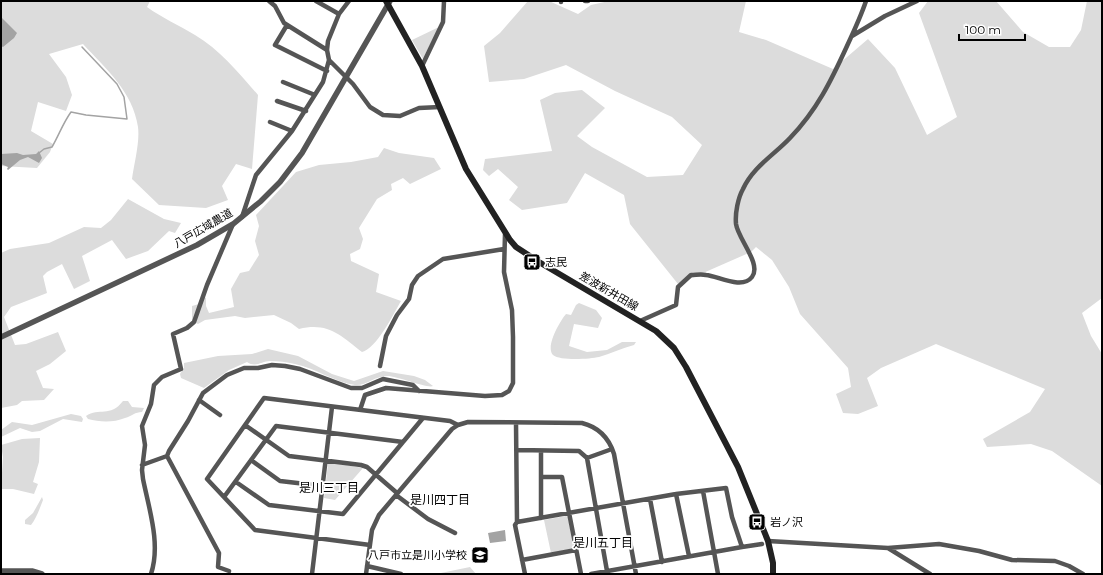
<svg xmlns="http://www.w3.org/2000/svg" width="1103" height="575" font-family="Montserrat,'Noto Sans JP',sans-serif">
<style>
.green{fill:#dcdcdc}
.water{fill:#a3a3a3}
.lines{fill:none;stroke-linecap:round;stroke-linejoin:round}
.stream{stroke:#a3a3a3;stroke-width:1.5}
.minor{stroke:#555;stroke-width:4.5}
.tertiary{stroke:#555;stroke-width:5.5}
.secondary{stroke:#222;stroke-width:6}
.labels{text-anchor:middle;dominant-baseline:central;stroke-width:3.5;stroke-linejoin:round;paint-order:stroke}
.street-label{font-size:11px;fill:#000;stroke:#fff}
.poi-label{font-size:11px;fill:#000;stroke:#fff;text-anchor:start}
.neighbourhood-label{font-size:12px;fill:#000;stroke:#fff}
</style>
<rect width="100%" height="100%" fill="#fff"/>
<path class="green" d="M1,1H150L147,7C162,18 179,25 195,35C220,50 239,73 258,95L252,169L236,164L222,186L228,200L206,208L159,205L132,179C134,164 140,142 138,127C133,92 106,69 83,44L49,54L66,77L72,95L66,111L38,102L31,131L53,144L50,152L37,168L1,166Z
M528,1H549L578,14L591,5L609,1H746L739,32L766,40L833,69L868,39L895,68L927,135L957,117L919,13L928,1H996L1023,32L1049,47H1070L1081,30L1087,1H1102V298L1082,313L1091,336L1102,354V486L1052,451L1031,444L987,447L983,439L1030,412L1045,389L936,344L881,368L867,378L878,406L858,414L843,413L836,394L851,387L848,368L800,314L789,287L772,260L756,247L751,252L678,284L630,224L624,195L585,173L567,203L522,210L509,200L518,187L498,169L489,176L483,170L485,159L552,151L540,100L555,93L582,90L605,108L577,136L592,147L647,177L683,175L702,145L672,117L615,91L566,65L524,79L489,82L484,46L500,33Z
M439,27L423,59L412,40Z
M384,148L399,153L434,158L441,169L410,184L403,178L391,184L392,190L377,199L359,228L363,239L360,249L350,254L351,261L379,274L376,292L401,301C393,315 377,348 362,352C340,335 328,322 299,329L291,323L274,315L245,318L235,316L205,320L198,324L192,321V306L199,304L204,297L206,298V306L209,313L234,307L231,289L240,273L249,271L259,255L255,241L259,226L256,215L296,172L319,165L351,162L378,157Z
M128,199L164,219L181,223L175,233L169,231L148,251L126,259L112,240L82,256L90,281L74,289L62,264L47,272L43,276L47,293L11,307L4,317L15,345L26,344L58,332L66,351L50,364L36,371L43,388L54,389L44,400L22,401L17,405L1,408V253L10,249L49,243L84,227L101,228L111,220Z
M579,303L596,310L602,318L598,328L574,324L569,346L587,352L607,350L622,342H636L634,345C622,348 610,354 599,357C590,359 560,361 553,355C545,347 560,321 566,314L571,315L576,305Z
M268,349L298,356L332,374L354,381L383,371L414,376L425,380L433,386C428,389 398,376 387,376C375,376 366,386 355,385C334,382 315,368 295,364C287,362 278,361 270,361C262,361 256,368 247,362L229,370L204,388L181,378L180,374L184,368V363L218,356L252,354Z
M123,401H128L132,407L144,408L142,412C135,412 132,416 125,418C113,423 99,422 88,419L86,416C99,407 110,418 123,401Z
M71,414L81,416L83,419L82,422L63,419L40,431L32,432L20,428L1,437V430L12,422L32,425Z
M40,438L39,462L33,482L38,484L34,494L13,489H1L3,457L1,445L22,439Z
M329,462L363,468L335,500L324,498L328,464Z
M42,497L43,500C40,508 36,519 31,525L25,524V520L33,513Z
M566,516L568,517L573,546L572,549L551,553L544,520Z
M470,567L476,574H436Z"/>
<path class="water" d="M1,17L17,33L14,38L3,47L1,46Z
M39,151L42,158L39,163L28,157L20,160L8,170L7,169L8,167L1,164V154L17,153L23,155L36,154Z
M505,530L506,541L490,543L488,533Z"/>
<g class="lines">
<path class="stream" d="M39,153L44,149L52,147C59,135 63,123 71,112L86,115L127,119L124,97L117,84L82,47"/>
<path class="minor" d="M269,1L275,6L284,23L327,50
M316,1L339,14
M585,1H588
M561,2V1
M287,25L275,45L327,71
M852,36L885,16L917,1
M329,60L353,84L370,107L383,115L400,116L419,108L440,107
M422,66L443,22L444,1
M283,82L315,95
M277,101L306,111
M270,122L292,131
M242,217L256,175L292,131L323,82L329,60L327,50L328,41L339,14L349,1
M640,321L676,305L678,287L691,275C696,275 701,274 706,275C718,276 742,290 752,277C762,264 738,239 736,224C735,213 738,198 743,189C753,167 774,155 790,138C817,110 831,81 847,46C854,31 861,16 866,1
M380,366L386,336L397,315L409,299L412,285L418,276L443,259L504,249
M199,400L220,415
M360,410L365,395L386,388L485,396L502,395L509,391L513,383V337L512,310L504,272L505,234
M516,423L517,522L515,525L525,574
M245,425L289,456L361,465L367,467L397,493
M517,450L579,451L587,458L607,571
M541,451V518
M587,458L612,449
M251,460L280,481L323,486
M142,465L167,456
M541,477H562L581,574
M236,482L269,505L343,514L423,418
M703,491L718,574
M676,494L689,556
M396,495L428,519L455,533
M224,497L276,426L403,442
M650,499L662,562
M517,522L676,494L726,488L732,517L742,547L762,544
M768,541L888,548L939,544L979,551L1012,560L1055,561L1069,566L1083,574
M370,545L255,530L207,479L264,398L450,421L458,425
M888,548L930,574
M522,560L576,550
M367,566L401,574
M151,574C161,544 149,509 143,479L142,470L145,445L142,426L151,404L154,385L162,377L181,369L173,334L187,328L194,322L207,285L233,224
M228,574L229,571L218,567L219,553L167,456L169,451L188,421L203,393L227,375L244,368H258L272,365L285,366L300,369L351,388H362L383,379L413,385L419,391
M312,574L332,407
M366,574L372,530L379,515L452,429L458,425L468,422L582,423C598,427 609,438 614,454L636,574
M591,574L742,547"/>
<path class="tertiary" d="M1,337L197,245L233,224L261,201L280,182L302,153L390,1
M1,571H32L42,574"/>
<path class="secondary" d="M386,1L422,66L466,169L510,240L516,247L539,262L656,331L674,348L686,367L738,467L768,541L773,563V574"/>
</g>
<defs>
<g id="bus-square" transform="scale(0.9)"><rect x="-9" y="-9" width="18" height="18" rx="4" fill="#000" stroke="#fff"/><path d="M-5-6H5V4H4V6H2V4H-2V6H-4V4H-5ZM-3.5-4V0h7V-4ZM-3.5 1.2v1.5H-2V1.2ZM2 1.2v1.5H3.5V1.2Z" fill="#fff"/></g>
<g id="school-square" transform="scale(0.9)"><rect x="-9" y="-9" width="18" height="18" rx="4" fill="#000" stroke="#fff"/><path d="M0-5L7-2L0 1L-7-2ZM-4 1L0 2.5L4 1V4Q0 6-4 4Z" fill="#fff"/></g>
</defs>
<g fill-rule="evenodd">
<use href="#bus-square" x="532" y="262"/>
<use href="#bus-square" x="757" y="522"/>
<use href="#school-square" x="480" y="555"/>
</g>
<g class="labels">
<g class="street-label">
<text transform="translate(203 228) rotate(-30)">八戸広域農道</text>
<text transform="translate(609 291) rotate(30)">差波新井田線</text>
</g>
<g class="poi-label">
<text x="545" y="262">志民</text>
<text x="770" y="522">岩ノ沢</text>
<text x="467" y="555" text-anchor="end">八戸市立是川小学校</text>
</g>
<g class="neighbourhood-label">
<text x="329" y="487">是川三丁目</text>
<text x="440" y="499">是川四丁目</text>
<text x="603" y="542">是川五丁目</text>
</g>
</g>
<rect width="1103" height="575" fill="none" stroke="#000000" stroke-width="4"/>
<path d="M959 34v6h66v-6" fill="none" stroke="#000000" stroke-width="2"/>
<text x="965" y="34" font-size="12" fill="#000000" stroke="#ffffff" stroke-width="3" paint-order="stroke">100 m</text>
</svg>
